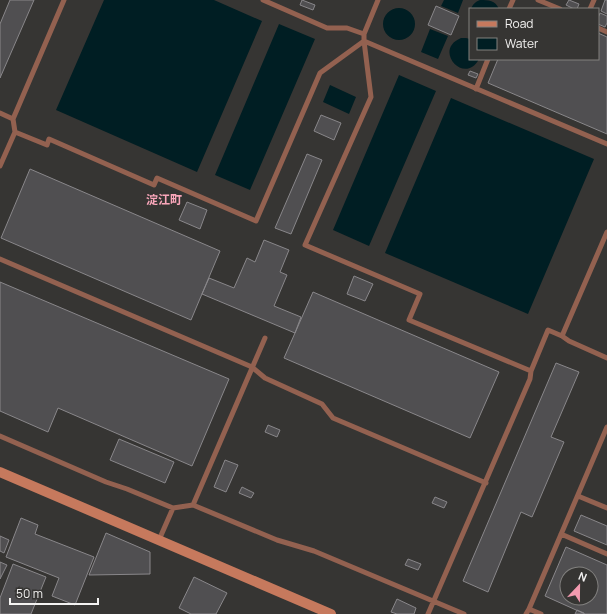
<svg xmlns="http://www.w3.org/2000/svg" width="607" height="614" font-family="Manrope,'Noto Sans JP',sans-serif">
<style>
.water{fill:#001e23}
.building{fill:#504f51;stroke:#89878a;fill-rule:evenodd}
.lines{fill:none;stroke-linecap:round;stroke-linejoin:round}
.lane{stroke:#936150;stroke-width:5}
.secondary{stroke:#c6795d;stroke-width:10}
.labels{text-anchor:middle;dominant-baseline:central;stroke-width:3.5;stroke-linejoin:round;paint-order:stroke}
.neighbourhood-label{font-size:12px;font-weight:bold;fill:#f9a6ba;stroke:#363533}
</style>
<rect width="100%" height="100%" fill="#363533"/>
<path class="water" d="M104,0H214L262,21L197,172L56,110Z
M444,0H463L458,13L441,6Z
M480,0C489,0 495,0 499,9H471C473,4 475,2 480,0Z
M383 24a16 16 0 1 1 32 0a16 16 0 1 1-32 0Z
M279,24L315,39L250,190L215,175Z
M430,29L448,36L438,59L421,52Z
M461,38H466L470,39V59H479C465,86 432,50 461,38Z
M399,75L436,91L369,246L333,230Z
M330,85L356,97L349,114L323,102Z
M451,98L594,159L528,314L385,253Z"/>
<path class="building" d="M10,0H34L0,78V24Z
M302,0L315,5L313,10L300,5Z
M569,0L579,4L577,9H574L566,5Z
M605,0H607V14L601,11Z
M436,6L459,16L451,35L428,25Z
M600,13L607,16V23L605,27L598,24V18Z
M598,33L607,37V134L488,83L498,59H598Z
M470,71L478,74L476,78L468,75Z
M321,115L341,123L334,140L314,131Z
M307,154L322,160L291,234L275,228Z
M30,169L220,251L191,320L1,238Z
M187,202L207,210L200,229L179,220Z
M264,240L289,250L280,272L287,275L274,306L301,317L295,333L202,294L209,278L234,288L247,258L255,262Z
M354,276L373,284L365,301L347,294Z
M0,282L229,379L192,466L58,408L48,432L0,411Z
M313,292L499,372L470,438L284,358Z
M556,363L579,372L551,437L564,442L532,517L521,512L488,592L463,581Z
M268,425L280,430L277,437L265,432Z
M119,439L174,462L165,483L110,460Z
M225,460L238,465L226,492L214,487Z
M242,487L254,493L251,498L239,493Z
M435,497L447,502L444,508L432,503Z
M581,515L607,526V545L574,531Z
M21,518L38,525L35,534L94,557L75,605L52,596L59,578L6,557Z
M106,533L150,552V574L89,575Z
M0,536L9,540L4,553L0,551Z
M566,547L607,565V614H585L545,596ZM567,574H591V598H567Z
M408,559L421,564L418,570L405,565Z
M0,562L7,565L0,579Z
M13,564L46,577L31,614H0V598Z
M194,577L227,593L216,614H191L179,608Z
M397,599L416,608L414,614H397L391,612Z
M577,610L584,613V614H575Z"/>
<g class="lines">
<path class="lane" d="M263,0L327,28H347L364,34
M378,0L364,34V41L371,97L305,245L420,294L409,320L531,371
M538,0L560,9
M509,9L513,0
M590,9L594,0
M598,28L607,32
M364,41L607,144
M476,89L488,59
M0,113L13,119
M15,132L47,145L49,139L154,185L157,178L256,221L320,73L364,41
M0,166L15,132L13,119L64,0
M0,259L252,367L265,378L322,404L333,418L486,483
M562,336L607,232
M0,436L106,482L127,489L173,508L193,505L277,540L314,551L464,614
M578,496L607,508
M193,505L265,338
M561,534L607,554
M159,540L173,508
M529,609L541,614
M428,614L530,379L531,371L548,330L562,336L569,341L607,358
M526,614L529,609L607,427"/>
<path class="secondary" d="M0,472L331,614"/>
</g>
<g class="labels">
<g class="neighbourhood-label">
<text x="164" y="199">淀江町</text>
</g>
</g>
<rect x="469" y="8" width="130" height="52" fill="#363533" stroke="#82817f"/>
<rect x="477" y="21" width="20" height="6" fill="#c6795d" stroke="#82817f"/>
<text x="505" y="28" font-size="12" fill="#f4f3f2">Road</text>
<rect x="477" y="38" width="20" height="12" fill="#001e23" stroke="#82817f"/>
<text x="505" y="48" font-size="12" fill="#f4f3f2">Water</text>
<g transform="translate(579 586) rotate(22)"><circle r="19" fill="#363533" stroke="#82817f"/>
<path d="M0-3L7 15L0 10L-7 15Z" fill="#f29aaf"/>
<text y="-6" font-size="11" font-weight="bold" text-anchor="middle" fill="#f4f3f2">N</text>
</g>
<path d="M10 598v6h88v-6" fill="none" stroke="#f4f3f2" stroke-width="2"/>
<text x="16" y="598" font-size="12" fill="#f4f3f2" stroke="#363533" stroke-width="3" paint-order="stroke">50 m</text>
</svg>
